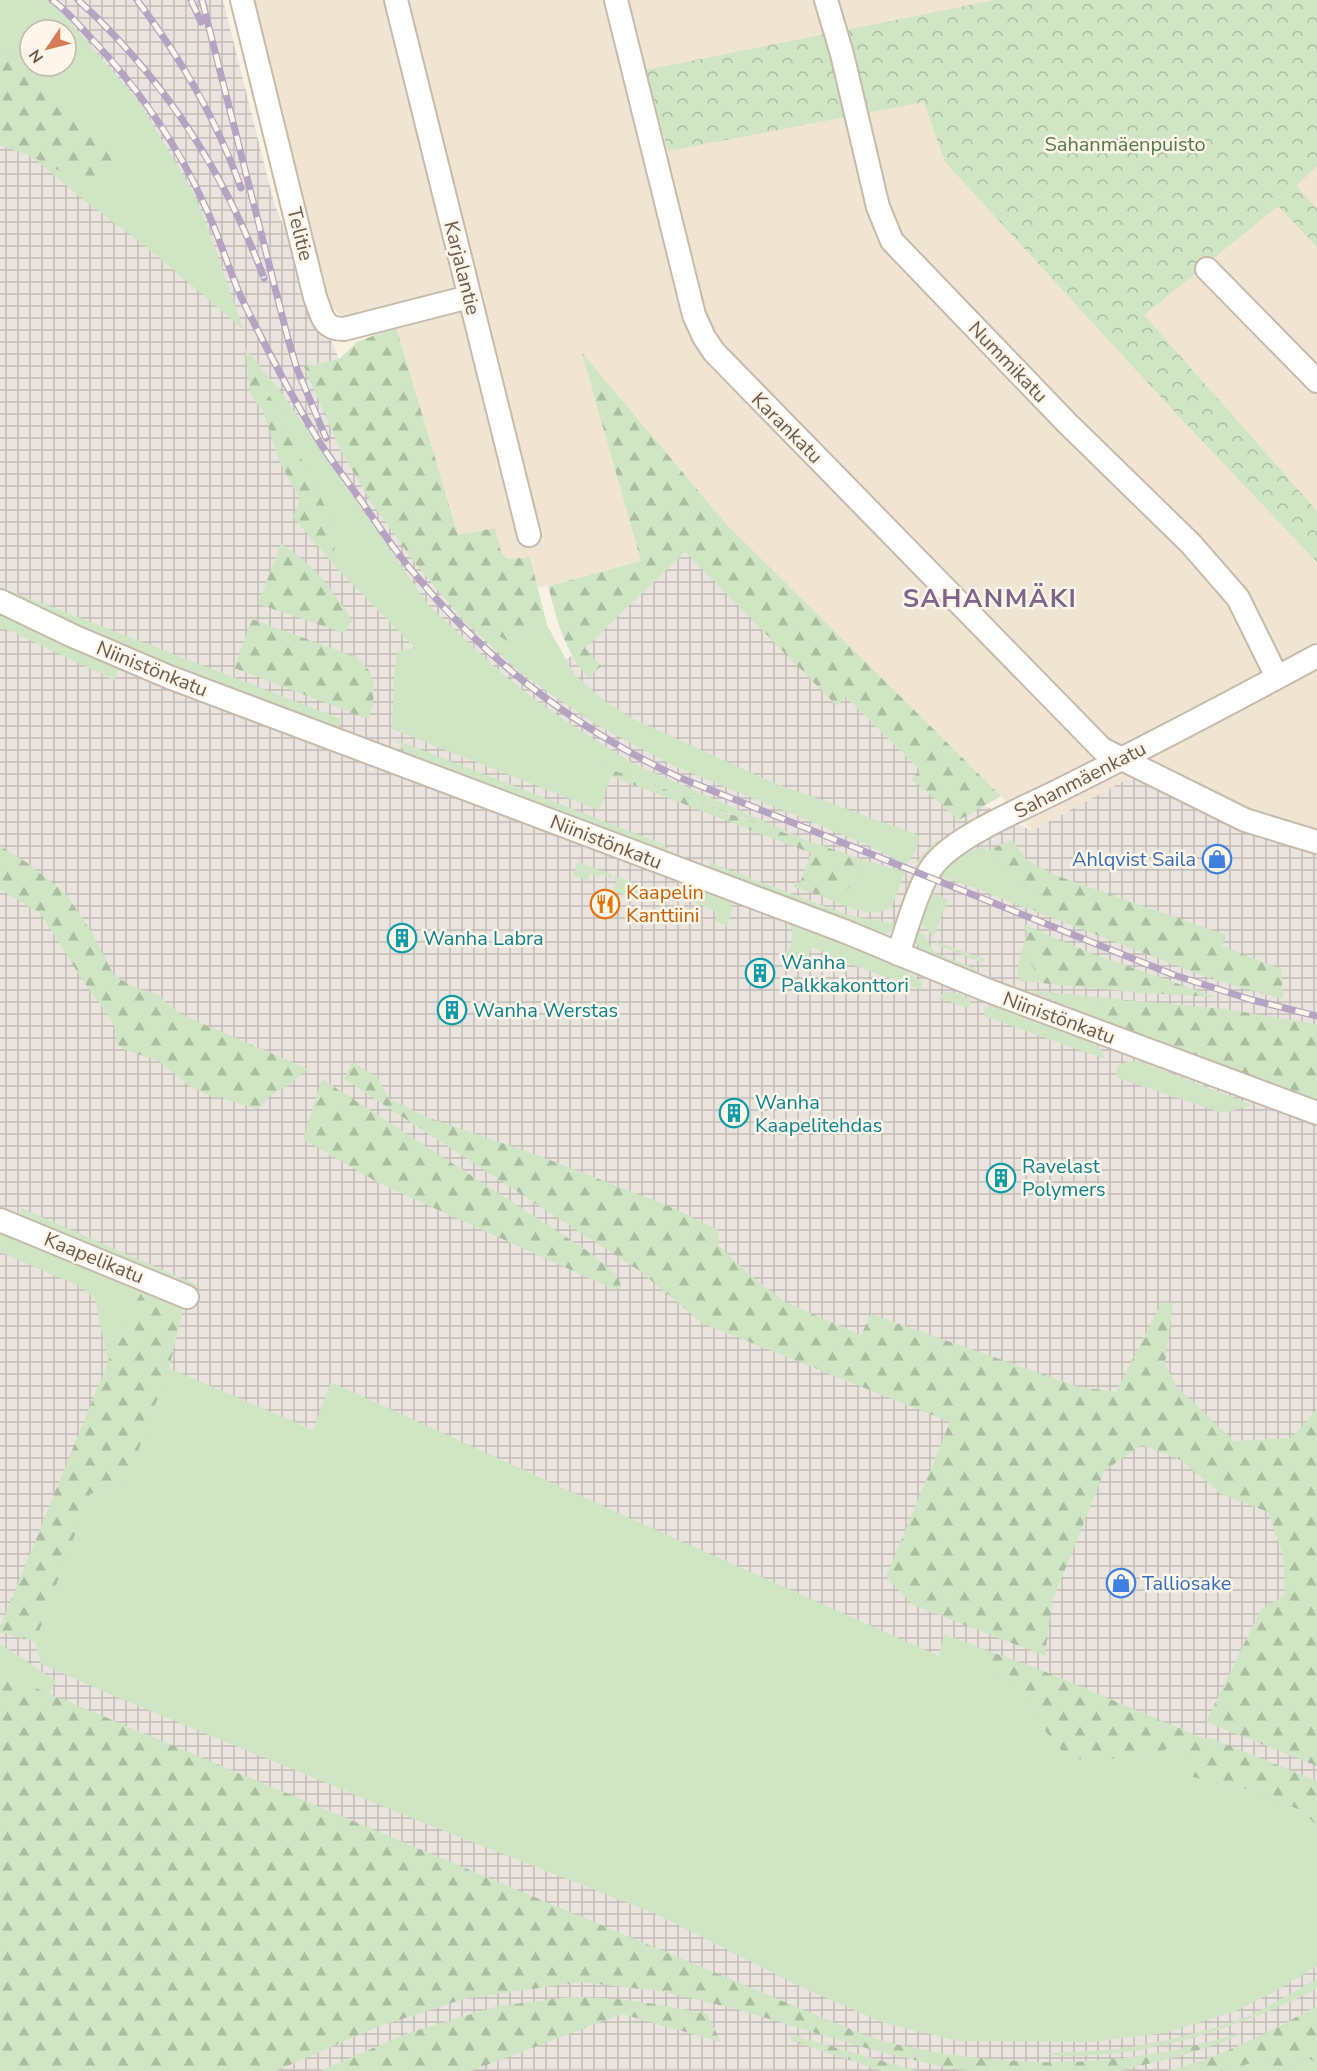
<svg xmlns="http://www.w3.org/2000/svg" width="1317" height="2071" font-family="'Nunito Sans',sans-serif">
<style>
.residential{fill:#f0e4d3}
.industrial{fill:url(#industrial-grid);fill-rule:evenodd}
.grass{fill:#cfe5c4;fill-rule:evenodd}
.forest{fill:url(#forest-firs)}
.park{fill:url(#park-crowns)}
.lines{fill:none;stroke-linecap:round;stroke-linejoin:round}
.minor-casing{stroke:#c8baab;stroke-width:26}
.minor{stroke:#fff;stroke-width:22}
.rail-casing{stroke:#b5a4c1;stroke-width:7}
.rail{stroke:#fdf6e9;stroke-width:4.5;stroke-dasharray:14;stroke-linecap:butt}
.labels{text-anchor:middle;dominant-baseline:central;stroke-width:5;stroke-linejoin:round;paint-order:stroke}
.park-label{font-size:20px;fill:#547949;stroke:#fdf6e9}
.street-label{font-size:20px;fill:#6e5b4c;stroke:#fdf6e9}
.shop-label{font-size:20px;fill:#366cbe;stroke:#fdf6e9;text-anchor:end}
.food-label{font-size:20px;fill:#c56008;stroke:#fdf6e9;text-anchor:start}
.culture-label{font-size:20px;fill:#0d838f;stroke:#fdf6e9;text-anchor:start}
.district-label{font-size:26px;font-weight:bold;letter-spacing:1.5px;fill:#80658b;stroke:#fdf6e9}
</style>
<defs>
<pattern id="industrial-grid" width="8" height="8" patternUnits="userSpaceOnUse" patternTransform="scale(1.5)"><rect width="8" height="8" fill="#e9e4de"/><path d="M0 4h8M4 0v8" fill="none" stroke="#c1bcb6"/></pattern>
<pattern id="forest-firs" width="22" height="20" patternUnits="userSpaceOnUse" patternTransform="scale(1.5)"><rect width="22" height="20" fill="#cfe5c4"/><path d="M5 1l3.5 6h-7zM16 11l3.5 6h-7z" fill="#acbda1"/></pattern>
<pattern id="park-crowns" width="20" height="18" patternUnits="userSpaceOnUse" patternTransform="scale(1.5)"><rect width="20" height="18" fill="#cfe5c4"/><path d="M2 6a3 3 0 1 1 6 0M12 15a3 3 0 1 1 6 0" fill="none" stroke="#acbda1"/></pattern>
</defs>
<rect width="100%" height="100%" fill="#f9f2e4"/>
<path class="residential" d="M249,0H1317V848L1231,825L1131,777L1032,831L1001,796L727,525L583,355L641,561L538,588L530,557L507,559L501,552L458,536L396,327L340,315L328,303Z"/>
<path class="industrial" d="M0,0H223L274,203L339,359L305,367L341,451L542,672L584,649L692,545L920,770L1032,831L1131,777L1231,825L1317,848V2071H0ZM30,30H66V66H30Z"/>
<path class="grass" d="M0,0H47L66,17L139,102L193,192L208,228L243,329L144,245L85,201L31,156L96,189L12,55L0,47ZM30,30H66V66H30Z
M245,348L278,388L429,606L496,668L526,693L573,726L632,763L813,843L599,765L601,771L611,776L599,810L392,729L394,671L398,651L415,648L334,565L335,525L307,472L282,413L262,387L246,356Z
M0,587L336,717L341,720L337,733L160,664L0,592Z
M0,612L120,667L114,680L11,631L0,628Z
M464,621L485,628L511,643L547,625L574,674L602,699L629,717L769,781L918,835C921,845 912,857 906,865L868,845L674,766L595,724L522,674Z
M396,740L665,845L667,850L666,854L411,760Z
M938,840L942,843L920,870L914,868L922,855Z
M985,846L987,850L994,848L1007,876L1038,892L1034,911L973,887L937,876L954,858Z
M867,861L905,872L892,907C868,921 840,903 817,894L840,896L856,881Z
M578,862L612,875L611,878L600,874L599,877L590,873L588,881L573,875Z
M708,862L848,915L897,924L896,930L887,933H877L711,869Z
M615,876L651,889L646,903L613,891L617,881L614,880Z
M692,889H702L732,902V909L727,926L715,921L717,912L684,898L685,892Z
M930,892L948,900L933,938L937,942L984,959L983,963L938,945L928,930L919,923Z
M793,922C838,939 884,953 922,982L921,990L829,956V954L812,947L803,967L781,961L782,956L791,947L793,931L789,925Z
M916,930L923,934L935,953L974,968L977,976C957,968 909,958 916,930Z
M1023,947L1041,983L1020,981L1017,970Z
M1028,990L1105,998L1082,1012Z
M945,992L957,993L971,1000L969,1008L939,998Z
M990,1006L997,1007L1094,1044L1101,1049L1105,1059L984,1016L985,1007Z
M1128,1061H1139L1252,1105L1223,1113L1118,1078L1115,1073L1119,1065Z
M21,1208L197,1285L194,1294L19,1219Z
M0,1229L142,1291L120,1333L108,1363L95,1299L81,1287L0,1252Z
M169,1368L313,1430L331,1382L627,1517L939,1656L944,1634L989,1651L995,1671L1016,1688L1029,1702L1046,1732L1129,1756L1154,1755L1171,1747L1190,1760L1217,1783L1256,1791L1300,1810L1317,1825V1966L1274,1992L1233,2012L1165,2033L1094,2042L958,2041L884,2023L801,1987L656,1914L419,1821L119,1698L41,1664L35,1642L90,1494L126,1483Z
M0,1644L56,1681L49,1694L0,1674Z
M1317,1979V1989C1239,2028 1130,2065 1042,2054L1119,2049L1168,2040L1211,2029L1250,2016Z
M1305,2056L1317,2063V2071H1288L1294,2058Z
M1270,2059L1268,2071H1221Z"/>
<path class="forest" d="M0,47L12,55L123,166L96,190L31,156L0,145Z
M396,327L458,535L495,528L501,552L507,559L530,557L547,625L511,643L485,628L464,621L414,562L371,502L341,451L304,367L339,359L357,342Z
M582,353L727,525L1001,796L959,820L912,779L920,770L846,697L837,706L685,552L585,648L601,666L589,678C564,652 557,619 548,586L641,561Z
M246,356L262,387L282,413L307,472L335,525L334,565L293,517L300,499L280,463L263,411L250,394Z
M281,544C312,562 333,590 352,620L344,633L258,604Z
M252,619L356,657L370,671L374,685L373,706L368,719L234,668Z
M599,765L744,819L867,861L856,881L840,897L817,894L794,887L795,882L800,883L811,853L611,776L601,771Z
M1012,840L1027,860L1052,874L1226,935L1222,946L1281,969L1283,999L1212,979L1034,911L1038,892L1007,876L994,848Z
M0,846L26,862L65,893L91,931L114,975L133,987L158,995L180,1014L308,1069L289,1085L271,1095L258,1109L209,1095L189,1086L159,1061L125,1050L116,1044L117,1038L113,1022L83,981L41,914L0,889Z
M1023,924L1095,955L1216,997L1143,993L1041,983L1023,947L1027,933Z
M1105,998L1225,1009L1317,1024V1100L1082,1012Z
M352,1062L378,1078L388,1098L426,1117L537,1155L671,1207L718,1230L719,1246L750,1275L783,1301L861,1335L871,1314L1079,1387L1116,1392L1162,1302L1173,1303L1165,1364L1177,1387L1234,1441L1291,1438L1317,1409V1766L1206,1722L1261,1609L1285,1595L1283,1556L1268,1512L1221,1494L1181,1460L1142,1445L1105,1470L1052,1602L1045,1656L913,1605L886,1577L950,1422L702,1323L640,1271L344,1079Z
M322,1079L589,1252L618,1276L621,1287L615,1290L379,1183L303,1139Z
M142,1291L184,1305L169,1368L126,1483L90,1494L35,1642L0,1632V1627L120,1333Z
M989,1651L1041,1670L1200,1737L1213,1739L1317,1781V1825L1300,1810L1256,1791L1193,1777L1186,1770L1190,1760L1171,1747L1154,1755L1086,1761L1064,1753L1046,1732L1029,1702L1016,1688L995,1671Z
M0,1673L828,2020C846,2027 864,2035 883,2041C1003,2071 1125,2070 1243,2032L1231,2039L1184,2055L1119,2071H970L939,2066L866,2048L736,2009L665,1992L581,1982L464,1999L377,2027L276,2071H0Z
M570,1997C617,1997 661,2004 707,2014L721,2042L622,2014L471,2071H320L408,2033L498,2006Z
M1317,2006V2063L1305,2056L1294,2058L1288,2071H1268L1269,2059L1220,2071H1166C1219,2058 1270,2032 1317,2006Z
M791,2035L917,2071H883L792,2041Z"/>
<path class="park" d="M995,0H1317V166L1296,186L1317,209V247L1278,206L1144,315L1317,511V562L1171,408L945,162L924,102L668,151L646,70Z"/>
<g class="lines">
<g class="minor-casing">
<path id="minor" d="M242,0L315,297C322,315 322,329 344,329L469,297
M396,0L529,535
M616,0L694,315L704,337L714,352L1102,749L1245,820L1317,842
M826,0L842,54L878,207L892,241L1067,423L1191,544L1238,598L1277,677
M1207,269L1317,381
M0,601L73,636L169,677L844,931L984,989L1317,1113
M898,954C906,931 920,879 936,862C961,833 1031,805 1066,787C1150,745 1234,701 1317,656
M0,1220L187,1297"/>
</g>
<use href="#minor" class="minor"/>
<g class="rail-casing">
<path id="rail" d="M52,0C66,10 77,23 89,36C135,84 177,143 204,204C219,235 228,268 242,299C266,348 292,397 320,443C333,463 348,482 362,502C378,525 394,550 413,572C485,660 575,728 678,777L1174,975L1252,1000L1317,1016
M78,0C162,76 224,172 264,278
M137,0C181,59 216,118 241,188
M191,0L201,22
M202,0L288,339L297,369L326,438"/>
</g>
<use href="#rail" class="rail"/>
</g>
<defs>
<g id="shop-ring" transform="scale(1.5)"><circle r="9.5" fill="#fdf6e9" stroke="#3f7fe0" stroke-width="1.5"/><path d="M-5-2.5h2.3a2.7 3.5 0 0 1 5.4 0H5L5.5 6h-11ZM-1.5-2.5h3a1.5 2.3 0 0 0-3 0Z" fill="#3f7fe0"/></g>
<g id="restaurant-ring" transform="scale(1.5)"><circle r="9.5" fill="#fdf6e9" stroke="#e8710a" stroke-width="1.5"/><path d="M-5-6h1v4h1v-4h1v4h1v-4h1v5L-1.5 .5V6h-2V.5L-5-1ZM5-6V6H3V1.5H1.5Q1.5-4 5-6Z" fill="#e8710a"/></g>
<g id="building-ring" transform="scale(1.5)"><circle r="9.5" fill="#fdf6e9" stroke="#0f9aa8" stroke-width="1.5"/><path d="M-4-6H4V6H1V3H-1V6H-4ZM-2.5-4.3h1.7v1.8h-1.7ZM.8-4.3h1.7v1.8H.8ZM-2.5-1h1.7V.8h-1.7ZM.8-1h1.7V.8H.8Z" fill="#0f9aa8"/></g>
</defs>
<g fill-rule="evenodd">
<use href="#shop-ring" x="1217" y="859"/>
<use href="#restaurant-ring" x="605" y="904"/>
<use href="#building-ring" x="402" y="938"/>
<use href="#building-ring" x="760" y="973"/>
<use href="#building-ring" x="452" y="1010"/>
<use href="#building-ring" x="734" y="1113"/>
<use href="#building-ring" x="1001" y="1178"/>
<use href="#shop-ring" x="1121" y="1583"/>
</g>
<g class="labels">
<g class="park-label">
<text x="1125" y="144">Sahanmäenpuisto</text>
</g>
<g class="street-label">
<text transform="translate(300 234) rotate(76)">Telitie</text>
<text transform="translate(462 268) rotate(76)">Karjalantie</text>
<text transform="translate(1008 362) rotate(46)">Nummikatu</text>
<text transform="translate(787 428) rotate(45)">Karankatu</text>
<text transform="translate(152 669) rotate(22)">Niinistönkatu</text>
<text transform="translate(1080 780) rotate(-27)">Sahanmäenkatu</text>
<text transform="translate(606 842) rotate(21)">Niinistönkatu</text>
<text transform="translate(1059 1018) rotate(20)">Niinistönkatu</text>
<text transform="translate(94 1258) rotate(22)">Kaapelikatu</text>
</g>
<g class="shop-label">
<text x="1196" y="859">Ahlqvist Saila</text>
<text x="1142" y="1583" text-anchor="start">Talliosake</text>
</g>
<g class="food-label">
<text x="626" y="892">Kaapelin<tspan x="626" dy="23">Kanttiini</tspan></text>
</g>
<g class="culture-label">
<text x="423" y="938">Wanha Labra</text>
<text x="781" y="962">Wanha<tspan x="781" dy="23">Palkkakonttori</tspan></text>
<text x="473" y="1010">Wanha Werstas</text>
<text x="755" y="1102">Wanha<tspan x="755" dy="23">Kaapelitehdas</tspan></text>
<text x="1022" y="1166">Ravelast<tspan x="1022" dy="23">Polymers</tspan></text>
</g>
<g class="district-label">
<text x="990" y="598">SAHANMÄKI</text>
</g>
</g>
<g transform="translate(48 48) rotate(235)"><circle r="28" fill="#fdf6e9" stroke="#c4b8aa" stroke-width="1.5"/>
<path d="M0-4.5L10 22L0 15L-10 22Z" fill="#d67b56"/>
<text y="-9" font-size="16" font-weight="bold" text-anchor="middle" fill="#6e5b4c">N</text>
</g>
</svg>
